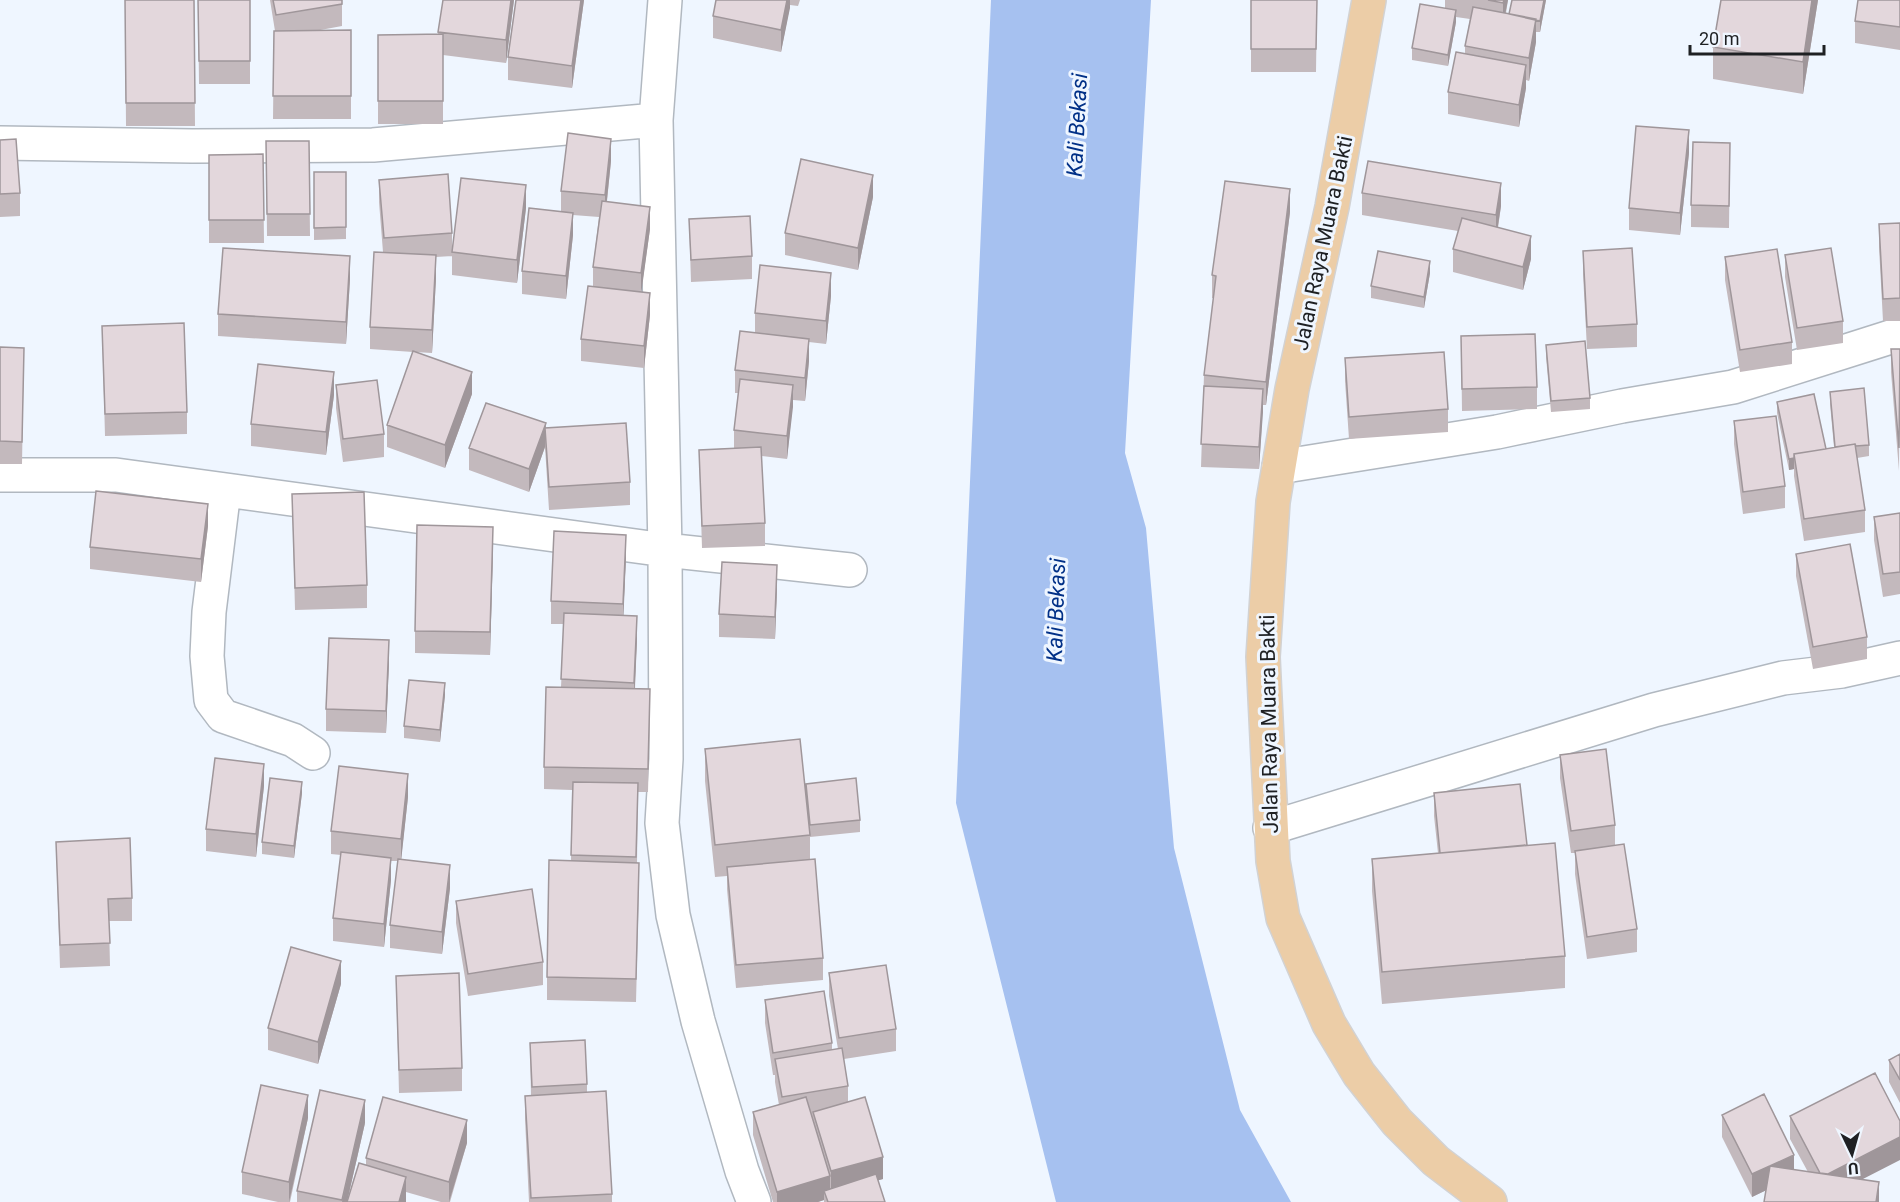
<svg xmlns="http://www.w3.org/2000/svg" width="1900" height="1202" font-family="Roboto,sans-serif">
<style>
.water{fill:#a6c1f0}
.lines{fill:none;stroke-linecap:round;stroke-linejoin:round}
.street-casing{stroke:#b1b8c0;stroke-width:36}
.primary-casing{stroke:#d2d2d3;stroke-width:36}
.street{stroke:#fff;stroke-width:33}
.primary{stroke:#eccda7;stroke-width:33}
.wall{fill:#c3b9bd}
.shaded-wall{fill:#9f969a}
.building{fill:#e3d7dc;stroke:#9f969a;stroke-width:1.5}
.labels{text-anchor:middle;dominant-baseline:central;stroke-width:6;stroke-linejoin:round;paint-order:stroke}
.street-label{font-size:21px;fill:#1e2023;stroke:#eff6ff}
.water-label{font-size:22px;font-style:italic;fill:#013087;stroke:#eff6ff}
</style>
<rect width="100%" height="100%" fill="#eff6ff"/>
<path class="water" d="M991,0H1151L1125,453L1146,528L1174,848L1240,1110L1291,1202H1056L956,803Z"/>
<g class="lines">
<g class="street-casing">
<path id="street" d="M665,0L656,120L665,550L666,759L662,823L673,915L698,1021L742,1171L754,1202
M0,143L192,146L373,145L656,120
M1279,467L1497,432L1622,406L1733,387L1900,334
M0,475H116L665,550L850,570
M224,490L209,612L207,656L211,700L223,716L293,740L313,753
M1270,828L1654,710L1783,678L1842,671L1900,658"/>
</g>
<g class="primary-casing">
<path id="primary" d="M1369,0L1332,207L1292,389L1273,502L1263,657L1273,861L1283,918L1329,1024L1359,1074L1397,1122L1436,1161L1490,1202"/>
</g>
<use href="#street" class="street"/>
<use href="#primary" class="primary"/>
</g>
<path class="wall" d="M125,0H194L195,126H126Z
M198,0H250V84H199Z
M270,0H342V26L315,31L351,30V119H273L274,31H275Z
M443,0H514L506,63L443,55V124H378V35L438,34Z
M516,0H584L572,88L508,80V57Z
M716,0H800L798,6L790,5L781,52L713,38V16Z
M1251,0H1317L1316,72H1251Z
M1445,0H1508L1506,13L1509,14L1512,0H1546L1540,32H1536V42L1529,81L1526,80V88L1519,127L1448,114V92L1465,54V46L1470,19L1456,17V22L1448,66L1412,60V48L1445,8Z
M1721,0H1818L1803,94L1713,79V47Z
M1900,0V50L1855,43V21Z
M0,140L20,193V216L0,217Z
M266,141H309L310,236H267Z
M1730,143L1729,228L1691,227V205Z
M1689,153L1680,235L1629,230V208Z
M263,154L264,243H209V155Z
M611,161L607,201L650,229L641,292L650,315L644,368L581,361V339L593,287V267L599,217L573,215V235L566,299L522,294V271L561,212V191Z
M314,172H346V239L314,240Z
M379,180L452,233V256L436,257V278L432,353L415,352L472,394L445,468L387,447V425L413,352L370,349V327L383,252L379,202Z
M1362,193L1501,206L1498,228L1531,259L1523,290L1453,272V249L1458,231L1362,215Z
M873,197L858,270L785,255V233Z
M526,208L517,283L452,275V252Z
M1290,212L1266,405H1263L1259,469L1201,467L1204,375L1214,298H1212V275Z
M689,219L752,256V279L691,282Z
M1900,223V321H1883L1879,247V224Z
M1583,251L1637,324V347L1587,349L1583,274Z
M1785,255L1843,321V343L1797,350L1785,277Z
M1725,257L1792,342V364L1740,372L1725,280Z
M1430,273L1424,308L1371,298V286Z
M350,279L346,344L218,336V314Z
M831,296L826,344L809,342V361L805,401L793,400L787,459L761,456L765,523V546L702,548L699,450L734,448V430L738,393H735V370L755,333V313Z
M102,326L187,412V434L105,436Z
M1461,336L1537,387V409L1462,411Z
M1546,345L1590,398V409L1551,412L1546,357Z
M0,347L24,348L22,464H0Z
M1891,349H1900L1899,471L1891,372Z
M1345,358L1448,409V432L1349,439L1345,381Z
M336,385L384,434V457L343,462L336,408Z
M1830,392L1869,445V456L1857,458L1865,510V532L1804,541L1794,476V469L1789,470L1777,413V402L1826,449L1834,447L1830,404Z
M334,395L326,455L251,446V424Z
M1734,421L1785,486V508L1743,514L1734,444Z
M546,428L630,482V505L549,510L545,447L529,492L469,470V448Z
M292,494L367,585V608L295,610Z
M1900,513V594L1883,597L1874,540V517Z
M208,526L201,582L90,569V547Z
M493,549L490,655L415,653V631Z
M1796,554L1867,637V659L1813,669L1796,576Z
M626,557L623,616L637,639L635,689L650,712L648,792H638L637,863L639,885L636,1002L547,1000V977L571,861L572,790L544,789V767L561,687L564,624H551V601Z
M777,587L775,639L719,637V614Z
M389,662L386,733L326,731V709Z
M445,695L440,742L404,738V726Z
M705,749L810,835V860L823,958V980L736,988L727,889V876L715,877L705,781Z
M1560,755L1615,825V845L1637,929V952L1587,959L1575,874V853H1571L1560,778Z
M806,784L860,820V832L810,837L806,795Z
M264,786L256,857L206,851V829Z
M302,793L294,858L262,854V842Z
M1434,793L1527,846L1565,956V988L1382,1004L1372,891V859L1438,853L1434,816Z
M408,797L401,859L450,888L442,954L390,948V925L398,861H391V880L384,947L333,941V918L341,855L331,854V831Z
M56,842L132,898V921H109L110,966L60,968Z
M456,901L543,962V985L468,996L456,923Z
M829,973L896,1029V1051L844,1059L848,1086V1102L883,1179L878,1180L885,1202H824V1200L818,1202H773L753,1135V1112L779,1105L775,1082V1075H773L765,1023V1000L832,1043V1050L838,1049L829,996Z
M396,976L462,1068V1091L399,1093Z
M341,984L318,1064L268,1050V1028Z
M530,1043L587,1084V1092L612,1194V1202H529L525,1119V1096H531Z
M1900,1054V1103L1889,1082V1060Z
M1722,1115L1794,1170L1808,1172L1790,1139V1116L1862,1179L1879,1202L1766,1190L1752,1197L1722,1137Z
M308,1118L290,1202H278L242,1194V1172Z
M365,1123L347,1202H297V1191Z
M467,1143L450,1202H441L406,1192V1202H347L366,1165V1158Z"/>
<path class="shaded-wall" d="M511,0H514L506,63V40Z
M581,0H584L572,88V66Z
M787,0H790V8L781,52V30Z
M1504,0H1508L1503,25V3Z
M1544,0H1546L1540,32V21Z
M1812,0H1818L1803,94V62Z
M1456,10V22L1448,66V55Z
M1536,19V42L1529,81V58Z
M1526,65V88L1519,127V105Z
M1689,130V153L1680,235V213Z
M611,139V161L605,218V195Z
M873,175V197L858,270V248Z
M1501,183V206L1496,238V215Z
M526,185V208L517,283V260Z
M1290,189V212L1266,405V382Z
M650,207V229L641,295V273Z
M573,213V235L566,299V276Z
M1531,236V259L1523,290V267Z
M436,255V278L432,353V330Z
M350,256V279L346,344V322Z
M1430,261V273L1424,308V297Z
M831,273V296L826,344V321Z
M650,293V315L644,368V346Z
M809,339V361L805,401V378Z
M334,372V395L326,455V432Z
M472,372V394L445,468V445Z
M793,385V407L787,459V436Z
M1263,389V412L1259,469V447Z
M546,423L545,447L529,492V469Z
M1794,458V469L1789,470V459Z
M208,504V526L201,582V559Z
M493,527V549L490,655V632Z
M626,535V557L623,627V604Z
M777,565V587L775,639V617Z
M637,616V639L634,705V683Z
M389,640V662L386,733V711Z
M445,683V695L440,742V730Z
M264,764V786L256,857V834Z
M408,774V797L401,862V839Z
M302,782V793L294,858V846Z
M391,858V880L384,947V924Z
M450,865V888L442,954V932Z
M341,961V984L318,1064V1042Z
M308,1095V1118L289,1202V1182Z
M365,1100V1123L347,1202H342Z
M467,1120V1143L449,1202V1182Z
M1900,1137V1160L1822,1200V1177Z
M1794,1155V1177L1752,1197V1174Z
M883,1157V1179L831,1194V1171Z
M830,1176V1198L824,1191V1200L818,1202H777V1192Z
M406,1177V1202H399Z
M1879,1182V1202H1876Z"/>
<path class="building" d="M125,0H194L195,103H126Z
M198,0H250V61H199Z
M273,0H342V4L276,15Z
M443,0H511L506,40L438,32Z
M516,0H581L572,66L508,57Z
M716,0H787L781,30L713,16Z
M1251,0H1317L1316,49H1251Z
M1488,0H1504L1503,3Z
M1512,0H1544L1540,21L1509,14Z
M1721,0H1812L1803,62L1713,47Z
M1858,0H1900V27L1855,21Z
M1420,4L1456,10L1448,55L1412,48Z
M1473,7L1536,19L1529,58L1465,46Z
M351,30V96H273L274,31Z
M443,34V101H378V35Z
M1456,52L1526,65L1519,105L1448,92Z
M1636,126L1689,130L1680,213L1629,208Z
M568,133L611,139L605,195L561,191Z
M16,139L20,193L0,194V140Z
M266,141H309L310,214H267Z
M1693,142L1730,143L1729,206L1691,205Z
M263,154L264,220H209V155Z
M801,159L873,175L858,248L785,233Z
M1368,161L1501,183L1496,215L1362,193Z
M314,172H346V227L314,228Z
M448,174L452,233L384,238L379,180Z
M461,178L526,185L517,260L452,252Z
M1225,181L1290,189L1266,382L1204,375L1216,276L1212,275Z
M602,201L650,207L641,273L593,267Z
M529,208L573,213L566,276L522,271Z
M750,216L752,256L691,260L689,219Z
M1462,218L1531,236L1523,267L1453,249Z
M1900,223V298L1883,299L1879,224Z
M223,248L350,256L346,322L218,314Z
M1632,248L1637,324L1587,327L1583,251Z
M1831,248L1843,321L1797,328L1785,255Z
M1777,249L1792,342L1740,350L1725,257Z
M1378,251L1430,261L1424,297L1371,286Z
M374,252L436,255L432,330L370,327Z
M760,265L831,273L826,321L755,313Z
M588,286L650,293L644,346L581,339Z
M184,323L187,412L105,414L102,326Z
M740,331L809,339L805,378L735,370Z
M1535,334L1537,387L1462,389L1461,336Z
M1585,341L1590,398L1551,401L1546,345Z
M0,347L24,348L22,442L0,441Z
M1891,349H1900L1899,448Z
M413,351L472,372L445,445L387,425Z
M1444,352L1448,409L1349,417L1345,358Z
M258,364L334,372L326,432L251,424Z
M740,379L793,385L787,436L734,430Z
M377,380L384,434L343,439L336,385Z
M1204,386L1263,389L1259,447L1201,444Z
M1864,388L1869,445L1856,446L1855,444L1835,447L1830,392Z
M1814,394L1826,449L1794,454V458L1789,459L1777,402Z
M486,403L546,423L529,469L469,448Z
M1776,416L1785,486L1743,492L1734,421Z
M626,423L630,482L549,487L545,428Z
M1855,444L1865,510L1804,519L1794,454Z
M761,447L765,523L702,526L699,450Z
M96,491L208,504L201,559L90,547Z
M364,492L367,585L295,588L292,494Z
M1900,513V572L1883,574L1874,517Z
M417,525L493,527L490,632L415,631Z
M554,531L626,535L623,604L551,601Z
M1850,544L1867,637L1813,647L1796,554Z
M722,562L777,565L775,617L719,614Z
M564,613L637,616L634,683L561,679Z
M329,638L389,640L386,711L326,709Z
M409,680L445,683L440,730L404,726Z
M546,687L650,689L648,769L544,767Z
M800,739L810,835L715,845L705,749Z
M1606,749L1615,825L1571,831L1560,755Z
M215,758L264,764L256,834L206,829Z
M339,766L408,774L401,839L331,831Z
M270,778L302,782L294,846L262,842Z
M856,778L860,820L810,825L806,784Z
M573,782L638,783L636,857L571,855Z
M1520,784L1527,845L1440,853L1434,793Z
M130,838L132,898L108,899L110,943L60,945L56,842Z
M1555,843L1565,956L1382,972L1372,859Z
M1624,844L1637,929L1587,937L1575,851Z
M341,852L391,858L384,924L333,918Z
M398,859L450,865L442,932L390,925Z
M815,859L823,958L736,965L727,867Z
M549,860L639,863L636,979L547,977Z
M532,889L543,962L468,974L456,901Z
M291,947L341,961L318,1042L268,1028Z
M886,965L896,1029L839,1038L829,973Z
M459,973L462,1068L399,1070L396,976Z
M824,991L832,1043L773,1053L765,1000Z
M585,1040L587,1084L532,1087L530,1043Z
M842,1048L848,1086L782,1097L775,1059Z
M1900,1054V1080L1889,1060Z
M1875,1073L1900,1121V1137L1828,1174L1820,1173L1790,1116Z
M261,1085L308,1095L289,1182L242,1172Z
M320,1090L365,1100L342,1200L297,1191Z
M606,1091L612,1194L531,1198L525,1096Z
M1764,1094L1794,1155L1752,1174L1722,1115Z
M383,1097L467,1120L449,1182L366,1158Z
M806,1097L830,1176L777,1192L753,1112Z
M865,1097L883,1157L831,1171L813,1112Z
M359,1163L406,1177L399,1202H347Z
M1770,1166L1879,1182L1876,1202H1764Z
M876,1174L885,1202H828L824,1191Z"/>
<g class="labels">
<g class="street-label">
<text transform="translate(1323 243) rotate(-78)">Jalan Raya Muara Bakti</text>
<text transform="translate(1269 724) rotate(-91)">Jalan Raya Muara Bakti</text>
</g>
<g class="water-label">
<text transform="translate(1077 125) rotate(-87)">Kali Bekasi</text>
<text transform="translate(1056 610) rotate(-88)">Kali Bekasi</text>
</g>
</g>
<g transform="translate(1852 1154) rotate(175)" stroke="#eff6ff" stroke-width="4.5" paint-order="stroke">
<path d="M0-4.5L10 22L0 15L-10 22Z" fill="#1e2023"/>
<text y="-9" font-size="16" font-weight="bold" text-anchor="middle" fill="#1e2023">U</text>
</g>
<path d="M1690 45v9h134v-9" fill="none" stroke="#1e2023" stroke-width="3"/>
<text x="1699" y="45" font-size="18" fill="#1e2023" stroke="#eff6ff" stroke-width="4.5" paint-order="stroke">20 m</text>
</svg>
